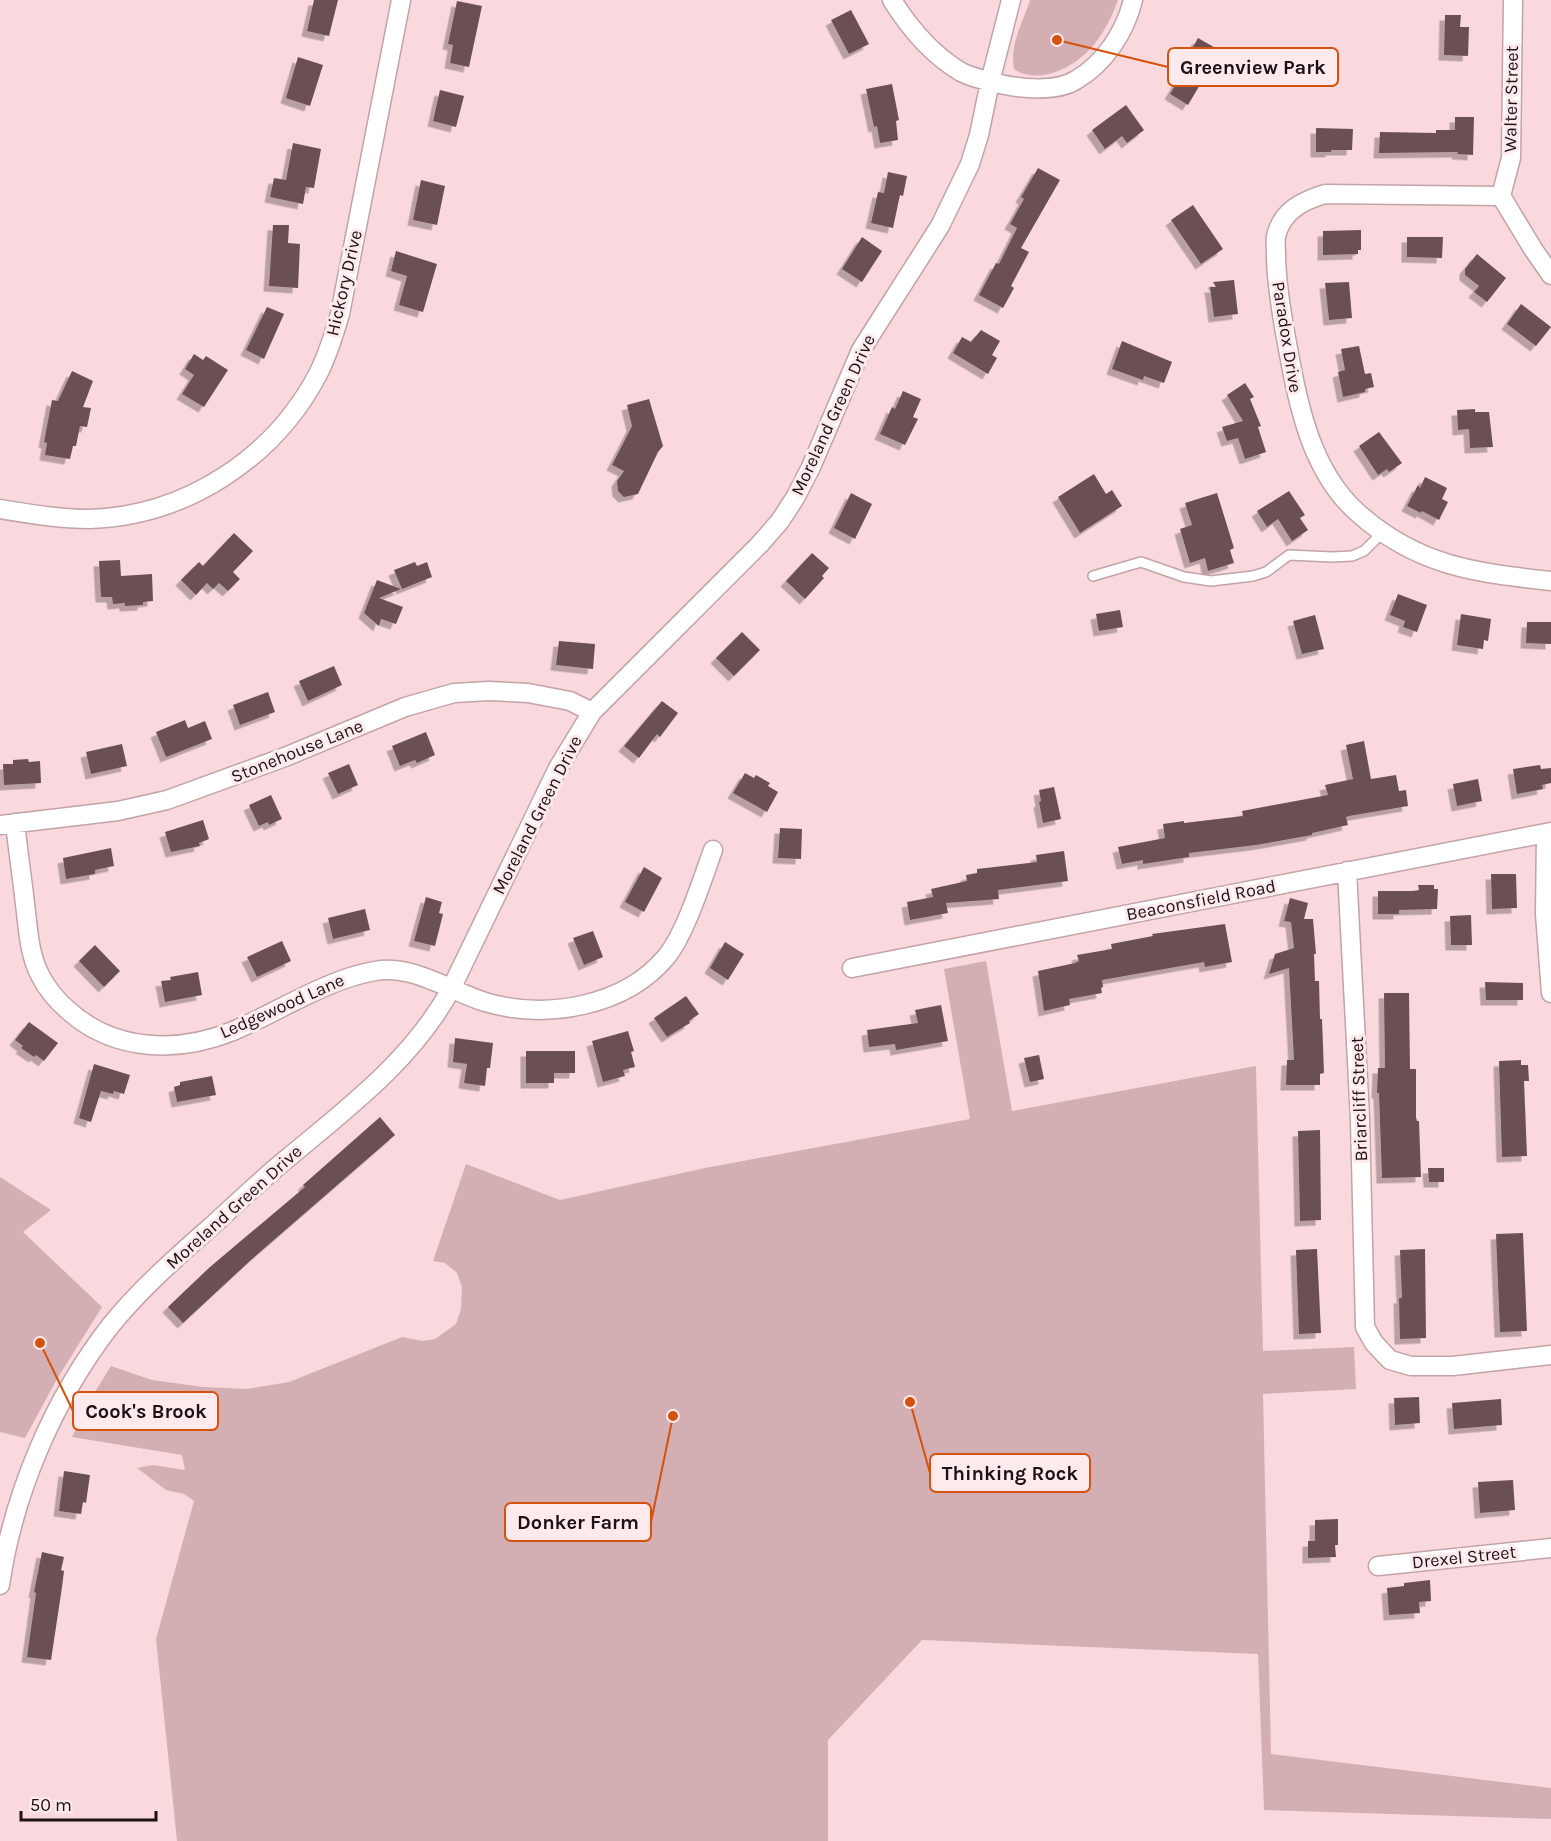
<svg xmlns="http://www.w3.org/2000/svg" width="1551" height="1841" font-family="Karla,sans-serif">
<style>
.green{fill:#d3afb4}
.building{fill:#6b5053;filter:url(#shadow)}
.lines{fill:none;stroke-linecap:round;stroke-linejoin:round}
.service-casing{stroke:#c2a3a7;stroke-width:12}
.minor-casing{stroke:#c2a3a7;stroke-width:21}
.service{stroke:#fff;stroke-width:9}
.minor{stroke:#fff;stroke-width:18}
.labels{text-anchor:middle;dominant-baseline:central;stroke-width:6;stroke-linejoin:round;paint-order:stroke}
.street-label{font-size:18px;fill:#1c1113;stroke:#feeaec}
.leader{fill:none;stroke:#d4520d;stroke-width:2}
.callout-dot{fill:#d4520d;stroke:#feeaec;stroke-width:2}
.callout{fill:#feeaec;stroke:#d4520d;stroke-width:2}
.callout-label{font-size:20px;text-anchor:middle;font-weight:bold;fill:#1c1113}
</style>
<defs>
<filter id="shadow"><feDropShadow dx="-5.5" dy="5.5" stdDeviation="0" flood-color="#0004"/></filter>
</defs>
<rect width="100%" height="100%" fill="#f9d9dd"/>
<path class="green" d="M1030,0H1118C1113,14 1105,31 1096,42C1079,65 1040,87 1014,69C1009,46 1023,22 1030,0Z
M986,961L1012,1111L1256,1066L1263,1351L1354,1347L1356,1389L1263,1394L1271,1754L1551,1788V1819L1264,1810L1258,1654L922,1640L828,1740V1841H177L156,1639L194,1501L184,1494L166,1490L137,1468L153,1465L185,1470L182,1455L72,1437L93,1395L111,1366L152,1380L203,1387L247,1389L289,1382L402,1337L423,1341L435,1339L456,1324L461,1309L462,1287L457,1273L445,1263L433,1261L466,1164L560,1200L705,1168L970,1119L944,969Z
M0,1177L51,1210L23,1232L102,1307L57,1379L25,1438L0,1432Z"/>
<path class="building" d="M314,0H338L329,36L307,31Z
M457,1L482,6L469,67L450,63L453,45L448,44Z
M851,10L869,44L849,54L831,20Z
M1445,15H1461L1460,27H1469L1468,56L1444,55Z
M1198,38L1219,50L1214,59L1217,61L1209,75L1207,73L1188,105L1170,94L1183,72L1180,70Z
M298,57L323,65L310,106L286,98Z
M892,84L899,120L896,121L898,140L880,143L877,126L874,127L866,89Z
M440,90L464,96L456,127L433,121Z
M1126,105L1144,130L1127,143L1122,136L1105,149L1092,130Z
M1455,117H1474L1473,155L1457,154L1458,152L1379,153L1380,132L1436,133V130H1455Z
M1316,128L1353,129L1352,150H1331V152H1316Z
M293,143L321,149L314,188L306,187L303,204L270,197L274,178L286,180Z
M1038,168L1060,180L1021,248L1029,252L1011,286L1014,288L1003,308L979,295L996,263L999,264L1017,228L1010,224L1024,199L1021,197Z
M888,172L907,176L903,196L900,195L893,228L871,223L878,192L884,193Z
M421,180L445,186L437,225L413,220Z
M1193,205L1223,249L1201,264L1171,220Z
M273,225H289L288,243L300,244L298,288L269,286Z
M1361,230V250H1358V254L1323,255V231Z
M862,237L882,251L862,282L842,269Z
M1407,237H1443L1442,258L1407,257Z
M396,251L437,264L423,312L399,305L407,276L391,271Z
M1477,254L1506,278L1487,302L1474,292L1479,286L1465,275V269Z
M1234,280L1238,314L1214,317L1210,287H1216L1213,282Z
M1349,282L1352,318L1329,320L1325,283Z
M1521,304L1551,327L1536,346L1507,324Z
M267,307L284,314L264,359L246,350Z
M981,330L1000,341L992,355L997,358L988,374L953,353L962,337L971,342Z
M1122,341L1172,362L1164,383L1144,376L1143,380L1112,369Z
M1359,346L1365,374L1371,373L1374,387L1365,389V392L1343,397L1338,372L1345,370L1341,349Z
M194,354L203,360L206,356L228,370L204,407L182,394L194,375L185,369Z
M72,371L93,381L83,407L91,408L87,427L80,426L76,446H73L70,459L45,455L47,443L44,442L52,400L58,401Z
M1245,383L1254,397L1250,399L1261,426L1258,427L1266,452L1245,459L1238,438L1227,441L1222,427L1243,421L1227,395Z
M903,391L921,399L913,417L918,419L905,445L880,434L892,407L895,409Z
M649,399L663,446L658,452L638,494L624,497L618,491L617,481L624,471L612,465L632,426L627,405Z
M1475,409V412H1489L1493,447L1470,448L1469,429L1458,430L1457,410Z
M1379,432L1402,463L1389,472L1387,469L1378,475L1359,446Z
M1094,474L1106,494L1112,490L1122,506L1080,533L1058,497Z
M1425,477L1447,488L1442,499L1448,502L1439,520L1422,511L1421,513L1407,506L1418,485L1420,488Z
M1289,491L1305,515L1300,518L1308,530L1292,541L1278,519L1267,527L1257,511Z
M851,493L872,504L855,539L834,528Z
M1217,493L1234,548L1230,550L1234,563L1208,571L1205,558L1190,563L1180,529L1192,525L1185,503Z
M234,533L253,551L233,572L240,579L228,591L219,583L213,589L207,583L196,595L181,580L199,562L203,566Z
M812,553L829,568L822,576L824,578L805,599L786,581Z
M120,560L121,576L152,574L153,601L143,602V605L125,606V603L113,604L112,597H101L99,561Z
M415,562L417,566L427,562L432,577L402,589L394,570Z
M377,580L401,589L379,598L403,607L396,624L381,619L379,626L364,613Z
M1398,594L1427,605L1417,632L1403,627L1405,621L1390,615Z
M1120,610L1123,627L1099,631L1096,614Z
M1461,614L1491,619L1488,641L1484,640L1483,649L1457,645Z
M1315,615L1324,649L1302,654L1293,621Z
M1527,622H1551V644L1526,643Z
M742,632L760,650L734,676L716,658Z
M559,641L595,644L593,669L556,665Z
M334,666L342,685L308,701L299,681Z
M268,692L275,712L240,725L233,705Z
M662,701L678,713L660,737L657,734L639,758L624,746Z
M185,720L188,728L205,721L212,739L166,757L156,732Z
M426,732L435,755L417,763L415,760L400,766L392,746Z
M1364,741L1371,779L1396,775L1399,791L1406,790L1408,806L1349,816L1346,817L1348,825L1312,833V835L1256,845L1189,853V857L1143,864V860L1122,864L1118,847L1165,838L1163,824L1184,821V823L1243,816L1242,811L1328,795L1325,785L1353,779L1346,745Z
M122,744L127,766L91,774L86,752Z
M28,759L29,762L40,761L41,783L4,785L3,764H13V760Z
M349,764L358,785L338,794L328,773Z
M1540,765L1541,769L1551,768V783L1542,785L1543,789L1517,794L1513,769Z
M745,773L754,778L756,775L770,783L768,786L778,792L767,812L733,793Z
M1478,779L1482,801L1457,806L1453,784Z
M1054,787L1061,819L1043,823L1039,802L1041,801L1039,790Z
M271,795L282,819L269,825L268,822L259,826L249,805Z
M203,820L209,839L199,843L200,846L171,852L165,832Z
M780,828L802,829L801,859L778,858Z
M111,848L114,866L95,870V874L66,879L63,858Z
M1064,851L1068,881L998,890L999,899L946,903L948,913L910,920L907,902L933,897L931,889L967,881L966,875L977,873V869L1037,862L1036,855Z
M644,867L662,878L644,912L625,902Z
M1491,874H1516L1517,908L1492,909Z
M1418,885H1434V889H1438L1437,909L1399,910V914H1378V891H1414L1419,890Z
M426,897L442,902L439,913L443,914L435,946L414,941Z
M1290,898L1308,903L1304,919H1313L1316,954H1314L1315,981H1319L1320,1019H1322L1324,1073L1320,1074V1085H1286L1287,1060H1294L1289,968L1269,974L1275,954L1294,948L1291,922L1284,921Z
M365,909L370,930L333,939L328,918Z
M1471,915L1472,945H1451L1450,916Z
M1225,924L1232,962L1205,967L1204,962L1102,980L1103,987L1101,988L1102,993L1069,999L1070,1005L1044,1011L1038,971L1075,963L1079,961L1077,955L1112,949L1111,944L1153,936L1152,934Z
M593,931L603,957L584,965L573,938Z
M282,941L291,961L257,977L247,957Z
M725,942L744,954L728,980L710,968Z
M95,945L120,971L104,987L79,961Z
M198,972L202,995L165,1002L161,981L171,980L170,977Z
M1485,982L1523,983V1000H1486Z
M1384,993H1409L1410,1069H1416V1117L1417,1121H1419L1421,1177L1382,1178L1379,1093H1377L1378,1068H1385Z
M686,996L699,1014L689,1021L690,1023L667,1037L654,1018Z
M941,1005L948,1041L896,1050L895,1044L869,1047L867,1030L918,1023L915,1010Z
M29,1022L58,1043L44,1061L36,1055L34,1057L21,1048L23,1046L15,1040Z
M628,1031L634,1051L631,1052L635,1067L623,1070L625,1076L603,1082L592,1041Z
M455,1038L493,1043L490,1068H487L485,1086L464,1083L467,1064L453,1062Z
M526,1051H575V1073H554V1083H526Z
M1039,1055L1044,1079L1030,1082L1024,1058Z
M1521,1060V1065H1528L1529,1081H1524L1527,1156L1502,1157L1499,1061Z
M94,1064L130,1075L124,1094L114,1091L113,1094L101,1091L91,1122L79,1118Z
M212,1076L216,1095L177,1102L174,1087L180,1085V1082Z
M380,1117L395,1135L252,1259L183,1323L168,1307L210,1267L305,1187L303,1185Z
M1320,1130L1321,1220L1300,1221L1298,1131Z
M1428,1168H1444V1182H1429Z
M1523,1233L1527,1331L1500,1332L1496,1234Z
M1317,1249L1321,1333L1299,1334L1296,1250Z
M1425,1249L1426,1338L1400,1339L1399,1298H1402L1400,1250Z
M1419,1397L1420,1423L1395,1425L1394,1398Z
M1501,1399L1502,1425L1454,1429L1452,1403Z
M64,1471L90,1475L86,1503L83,1502L81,1514L59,1511Z
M1513,1480L1515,1510L1480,1513L1478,1482Z
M1338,1519V1545H1335L1336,1557L1308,1558V1541H1315V1520Z
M42,1552L64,1557L61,1570L64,1571L62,1587L51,1660L27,1657L36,1593L34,1592Z
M1430,1580L1431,1601L1419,1602L1420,1613L1389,1615L1387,1588L1404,1586V1583Z"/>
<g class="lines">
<g class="service-casing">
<path id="service" d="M1093,576L1141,562L1184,577L1211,581L1253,576L1266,572L1289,555L1332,557L1352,556L1364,551L1383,532"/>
</g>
<g class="minor-casing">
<path id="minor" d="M892,0C910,29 931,54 961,72C973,78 987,81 1000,84C1022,89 1057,92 1076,80C1105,63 1125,32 1133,0
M1501,196L1511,158L1513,0
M1551,275L1533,249L1501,196L1325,194C1302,201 1282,211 1276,236C1275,242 1276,249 1276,255C1276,279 1280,302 1284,327C1296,391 1306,467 1358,513C1417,566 1476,573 1551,581
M0,509C30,514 60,519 90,519C186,516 274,458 318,374C328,355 334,334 340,314L401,0
M15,823C18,850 22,877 25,904C28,928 29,954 40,975C47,989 58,1002 70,1012C116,1052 179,1053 233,1031C278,1012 327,979 375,971C412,964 450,991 485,1002C546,1020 625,1007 667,956C686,932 702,880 713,850
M0,825L118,811L167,800L285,757L405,707L454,693L489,691L528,693L570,701L592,712
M1546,833L1545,914L1551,993
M1347,871L1360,1119L1365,1327L1374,1343L1390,1360L1411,1366H1453L1551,1355
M852,968L1551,832
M1378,1566L1551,1548
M0,1585C13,1494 54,1398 111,1325C141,1288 179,1255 214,1224C239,1201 263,1178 289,1157C349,1107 413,1059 451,989L558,768L592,712L760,544L780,521L795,498L811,467L861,350L940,226L970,164L979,135L990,82L1011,0"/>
</g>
<use href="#service" class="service"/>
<use href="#minor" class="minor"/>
</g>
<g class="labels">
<g class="street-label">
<text transform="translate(1511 99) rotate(-89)">Walter Street</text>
<text transform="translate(344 283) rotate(-77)">Hickory Drive</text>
<text transform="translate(1287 337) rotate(81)">Paradox Drive</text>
<text transform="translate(833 415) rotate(-65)">Moreland Green Drive</text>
<text transform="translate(297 751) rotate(-22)">Stonehouse Lane</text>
<text transform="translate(537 815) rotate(-63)">Moreland Green Drive</text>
<text transform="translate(1201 900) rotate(-11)">Beaconsfield Road</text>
<text transform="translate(282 1006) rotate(-24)">Ledgewood Lane</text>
<text transform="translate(1359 1099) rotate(-92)">Briarcliff Street</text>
<text transform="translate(234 1207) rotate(-42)">Moreland Green Drive</text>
<text transform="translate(1464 1557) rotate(-6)">Drexel Street</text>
</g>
</g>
<path class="leader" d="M1057 40L1168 67M40 1343L73 1411M910 1402L930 1473M673 1416L651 1522"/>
<g class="callout-dot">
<circle cx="1057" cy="40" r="6"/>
<circle cx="40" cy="1343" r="6"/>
<circle cx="910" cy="1402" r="6"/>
<circle cx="673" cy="1416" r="6"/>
</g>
<g class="callout">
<rect x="1168" y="48" width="170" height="38" rx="6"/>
<rect x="73" y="1392" width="145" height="38" rx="6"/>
<rect x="930" y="1454" width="160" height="38" rx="6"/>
<rect x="505" y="1503" width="146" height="38" rx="6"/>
</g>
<g class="callout-label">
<text x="1253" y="74">Greenview Park</text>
<text x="146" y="1418">Cook's Brook</text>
<text x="1010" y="1480">Thinking Rock</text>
<text x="578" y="1529">Donker Farm</text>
</g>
<path d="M21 1811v9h135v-9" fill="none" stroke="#1c1113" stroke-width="3"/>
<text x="30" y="1811" font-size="18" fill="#1c1113" stroke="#feeaec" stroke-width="4.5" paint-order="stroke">50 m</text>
</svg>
